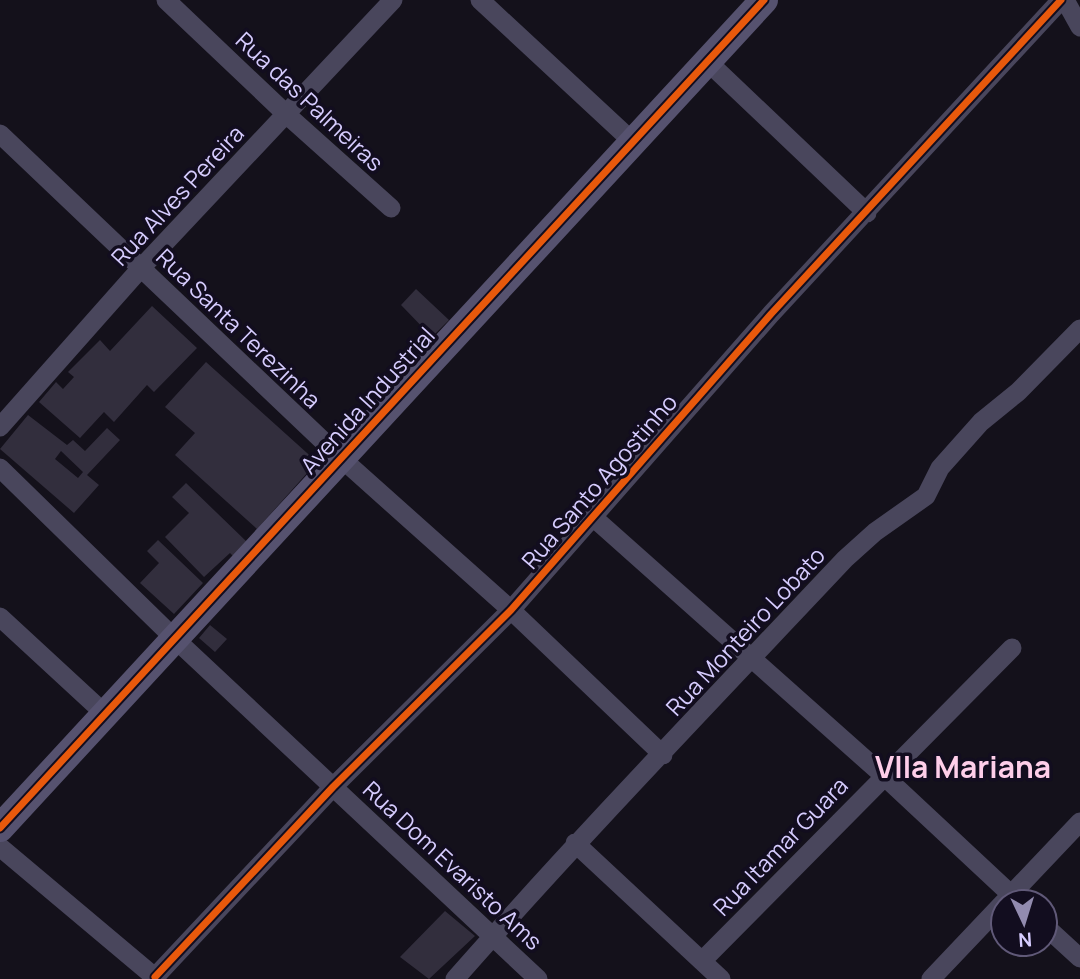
<svg xmlns="http://www.w3.org/2000/svg" width="1080" height="979" font-family="Manrope,sans-serif">
<style>
.building{fill:#322e3d;fill-rule:evenodd}
.lines{fill:none;stroke-linecap:round;stroke-linejoin:round}
.street{stroke:#49465c;stroke-width:19}
.secondary{stroke:#56526f;stroke-width:28}
.cycleway-casing{stroke:#120d1f;stroke-width:11}
.cycleway{stroke:#e8590c;stroke-width:7}
.labels{text-anchor:middle;dominant-baseline:central;stroke-width:7;stroke-linejoin:round;paint-order:stroke}
.street-label{font-size:23px;fill:#d6ccfe;stroke:#120d1f}
.district-label{font-size:30px;font-weight:bold;fill:#fecee9;stroke:#120d1f}
</style>
<rect width="100%" height="100%" fill="#14111b"/>
<path class="building" d="M416,289L449,320L432,337L401,305Z
M152,306L197,348L154,392L147,385L114,422L104,412L80,438L39,402L56,382L63,389L74,377L68,372L100,340L110,351Z
M206,362L317,462L257,529L175,455L195,433L165,407Z
M28,415L67,445L73,440L85,451L107,428L120,440L87,475L99,485L74,513L0,449ZM61,451L83,472L78,478L55,459Z
M186,483L247,542L234,557L230,553L204,577L165,537L189,513L172,497Z
M158,540L203,583L174,614L140,583L159,563L147,551Z
M210,625L227,639L215,652L199,638Z
M445,911L475,936L429,979L400,957Z"/>
<g class="lines">
<path class="street" d="M166,0L286,114L391,208
M480,0L633,142
M1065,0L1080,27
M706,60L867,213
M0,134L341,458L511,610L663,755
M0,427L141,268L393,0
M0,468L174,638L538,979
M594,518L884,776L1019,902
M0,617L104,713
M575,843L721,979
M0,847L157,979
M1045,926L1080,958
M702,961L1012,648
M155,977L333,787L511,610L771,314L1061,0
M455,979C581,836 714,698 845,559L875,532L926,496L940,468L981,422L1018,392L1080,329
M931,979L1080,822"/>
<path class="secondary" d="M0,828L764,0"/>
<g class="cycleway-casing">
<path id="cycleway" d="M0,828L764,0
M155,977L333,787L511,610L771,314L1061,0"/>
</g>
<use href="#cycleway" class="cycleway"/>
</g>
<g class="labels">
<g class="street-label">
<text transform="translate(310 101) rotate(43)">Rua das Palmeiras</text>
<text transform="translate(177 195) rotate(-47)">Rua Alves Pereira</text>
<text transform="translate(239 328) rotate(44)">Rua Santa Terezinha</text>
<text transform="translate(367 400) rotate(-48)">Avenida Industrial</text>
<text transform="translate(599 481) rotate(-49)">Rua Santo Agostinho</text>
<text transform="translate(745 631) rotate(-47)">Rua Monteiro Lobato</text>
<text transform="translate(780 846) rotate(-46)">Rua Itamar Guara</text>
<text transform="translate(453 865) rotate(43)">Rua Dom Evaristo Ams</text>
</g>
<g class="district-label">
<text x="963" y="766">VIla Mariana</text>
</g>
</g>
<g transform="translate(1024 923) rotate(176)"><circle r="33" fill="#120d1f" stroke="#605978" stroke-width="2"/>
<path d="M0-5L12 26L0 18L-12 26Z" fill="#928baf"/>
<text y="-10" font-size="19" font-weight="bold" text-anchor="middle" fill="#d6ccfe">N</text>
</g>
</svg>
